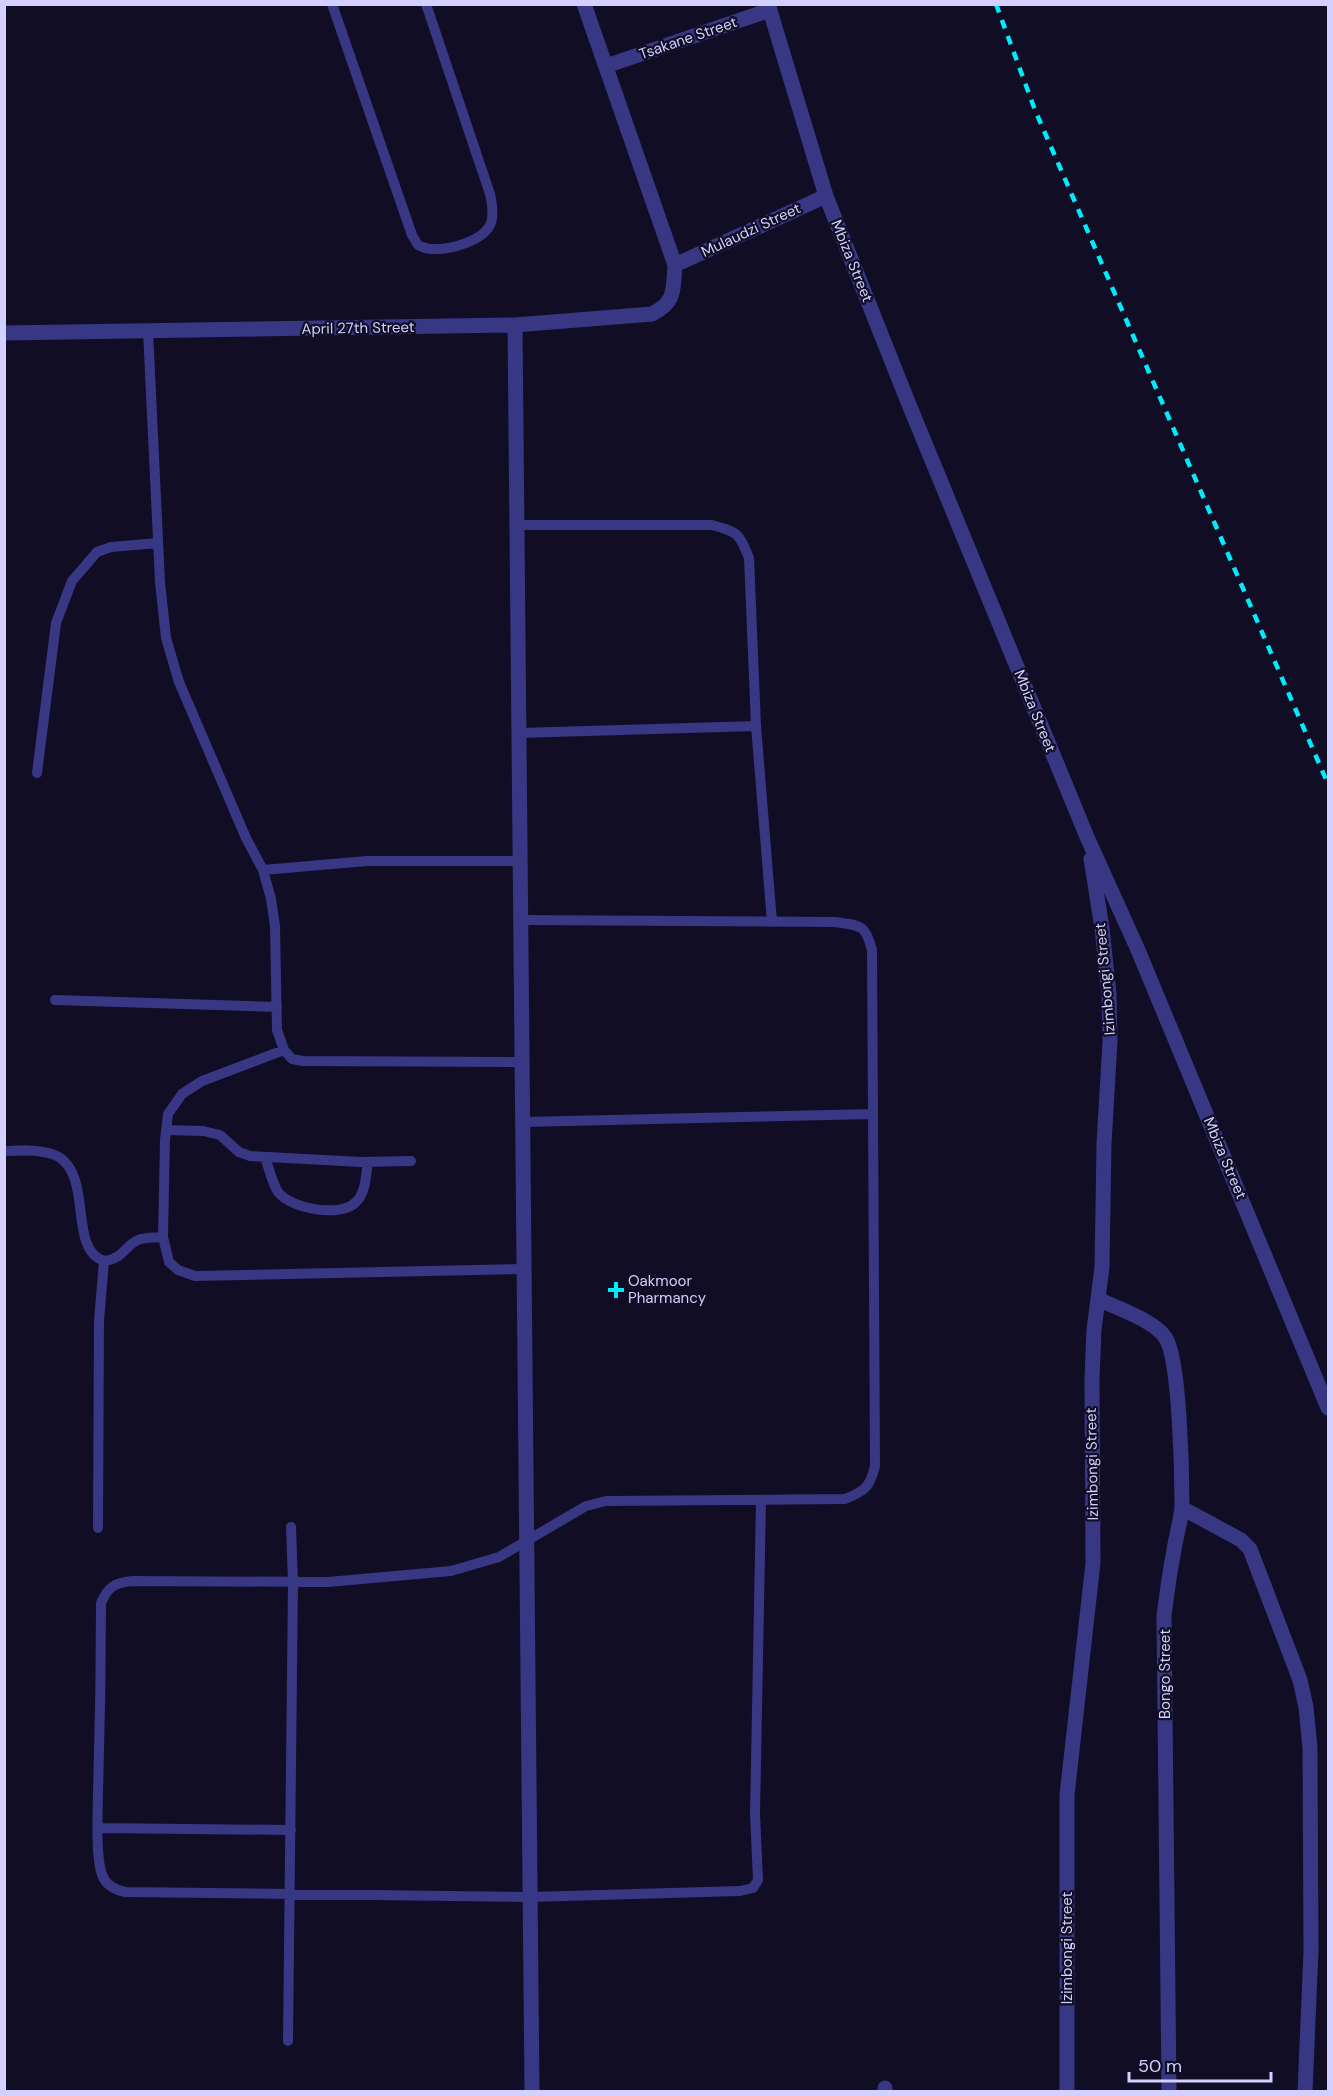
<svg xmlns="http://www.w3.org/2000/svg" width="1333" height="2096" font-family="'DM Sans',sans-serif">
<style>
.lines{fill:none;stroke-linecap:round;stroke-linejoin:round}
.lane{stroke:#373784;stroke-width:10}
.street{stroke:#373784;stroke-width:15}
.rail{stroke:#00ecfb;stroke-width:4.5;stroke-dasharray:9 8;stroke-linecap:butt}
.poi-dot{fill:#00ecfb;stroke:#100d24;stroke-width:2}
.labels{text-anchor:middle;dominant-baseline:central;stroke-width:4.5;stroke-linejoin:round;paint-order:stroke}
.street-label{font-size:15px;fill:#d3d0ff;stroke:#100d24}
.poi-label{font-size:15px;fill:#d3d0ff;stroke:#100d24;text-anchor:start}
</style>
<rect width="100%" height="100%" fill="#100d24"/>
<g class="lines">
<path class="lane" d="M332,4L412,235L418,245C422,247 427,249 432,249C450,250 484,241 491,223C494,214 492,203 490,194L426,4
M148,331L160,582L166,638L179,682L246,838L263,870L271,899L275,926L277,1030L284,1050L292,1059L303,1061L522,1062
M517,525H712C738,532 739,533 749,558L756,726L772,922
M519,733L756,726
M37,773L56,623L72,581L97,552L111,547L158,543
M263,870L367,861H520
M521,920L835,922C860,926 865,923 872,950L873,1114
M55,1000L277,1007
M284,1050L202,1081L182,1094L168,1114L165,1140L163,1237L169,1262L178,1270L195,1276L524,1269
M523,1122L873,1114L875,1466C870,1487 865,1491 845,1499L606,1501L586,1506L499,1557L451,1571L328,1582L132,1581C114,1583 108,1587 101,1603C101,1666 100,1728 98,1791C98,1811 95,1860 103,1877C107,1886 116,1890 125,1892L530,1897L740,1891L753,1888L758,1880L755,1814L761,1500
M166,1130L203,1131L220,1135L239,1152L250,1156L361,1162L411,1161
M8,1151C23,1150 45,1149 59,1157C93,1179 68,1249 104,1261
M265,1157C269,1168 272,1183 278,1192C291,1209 341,1218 356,1202C366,1193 366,1174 368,1162
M98,1528L99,1321L104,1261C125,1258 123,1247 138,1240C145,1237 155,1238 163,1237
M98,1828L291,1830
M288,2041L293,1582L291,1527"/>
<path class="street" d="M768,4L826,196L908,402L1087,837L1138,950L1328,1408
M606,66L770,10
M675,265L826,196
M515,325L532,2092
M4,333L515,325L652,314C676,302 673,290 675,265L584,4
M1098,1299C1117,1308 1153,1320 1165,1337C1180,1357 1182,1477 1182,1506C1181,1522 1175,1539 1173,1556C1169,1575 1167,1595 1164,1615L1169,2092
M1182,1508L1241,1540L1250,1549L1300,1680L1306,1707L1310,1748L1311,1951L1305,2092
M885,2088V2092
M1067,2092V1795L1093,1563L1092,1378L1094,1330L1102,1267L1104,1144L1110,1041L1109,994L1102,928L1091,859"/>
<path class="rail" d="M996,4L1035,110L1328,784"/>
</g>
<path class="poi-dot" d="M613 1281h6v6h6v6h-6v6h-6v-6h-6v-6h6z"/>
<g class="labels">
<g class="street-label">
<text transform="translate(688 38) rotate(-19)">Tsakane Street</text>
<text transform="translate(751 230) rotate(-25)">Mulaudzi Street</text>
<text transform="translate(852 261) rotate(68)">Mbiza Street</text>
<text transform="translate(358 328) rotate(-1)">April 27th Street</text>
<text transform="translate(1035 711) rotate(68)">Mbiza Street</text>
<text transform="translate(1105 979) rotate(-95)">Izimbongi Street</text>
<text transform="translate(1225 1158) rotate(67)">Mbiza Street</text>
<text transform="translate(1092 1464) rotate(-91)">Izimbongi Street</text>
<text transform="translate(1165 1674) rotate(-90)">Bongo Street</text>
<text transform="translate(1067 1948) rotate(-90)">Izimbongi Street</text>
</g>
<g class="poi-label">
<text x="628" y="1281">Oakmoor<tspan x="628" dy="17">Pharmancy</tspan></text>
</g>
</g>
<rect width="1333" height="2096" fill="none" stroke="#d3d0ff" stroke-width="12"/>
<path d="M1129 2072v9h142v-9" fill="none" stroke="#d3d0ff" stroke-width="3"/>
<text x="1138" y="2072" font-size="18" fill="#d3d0ff" stroke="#100d24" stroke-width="4.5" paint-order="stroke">50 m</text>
</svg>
